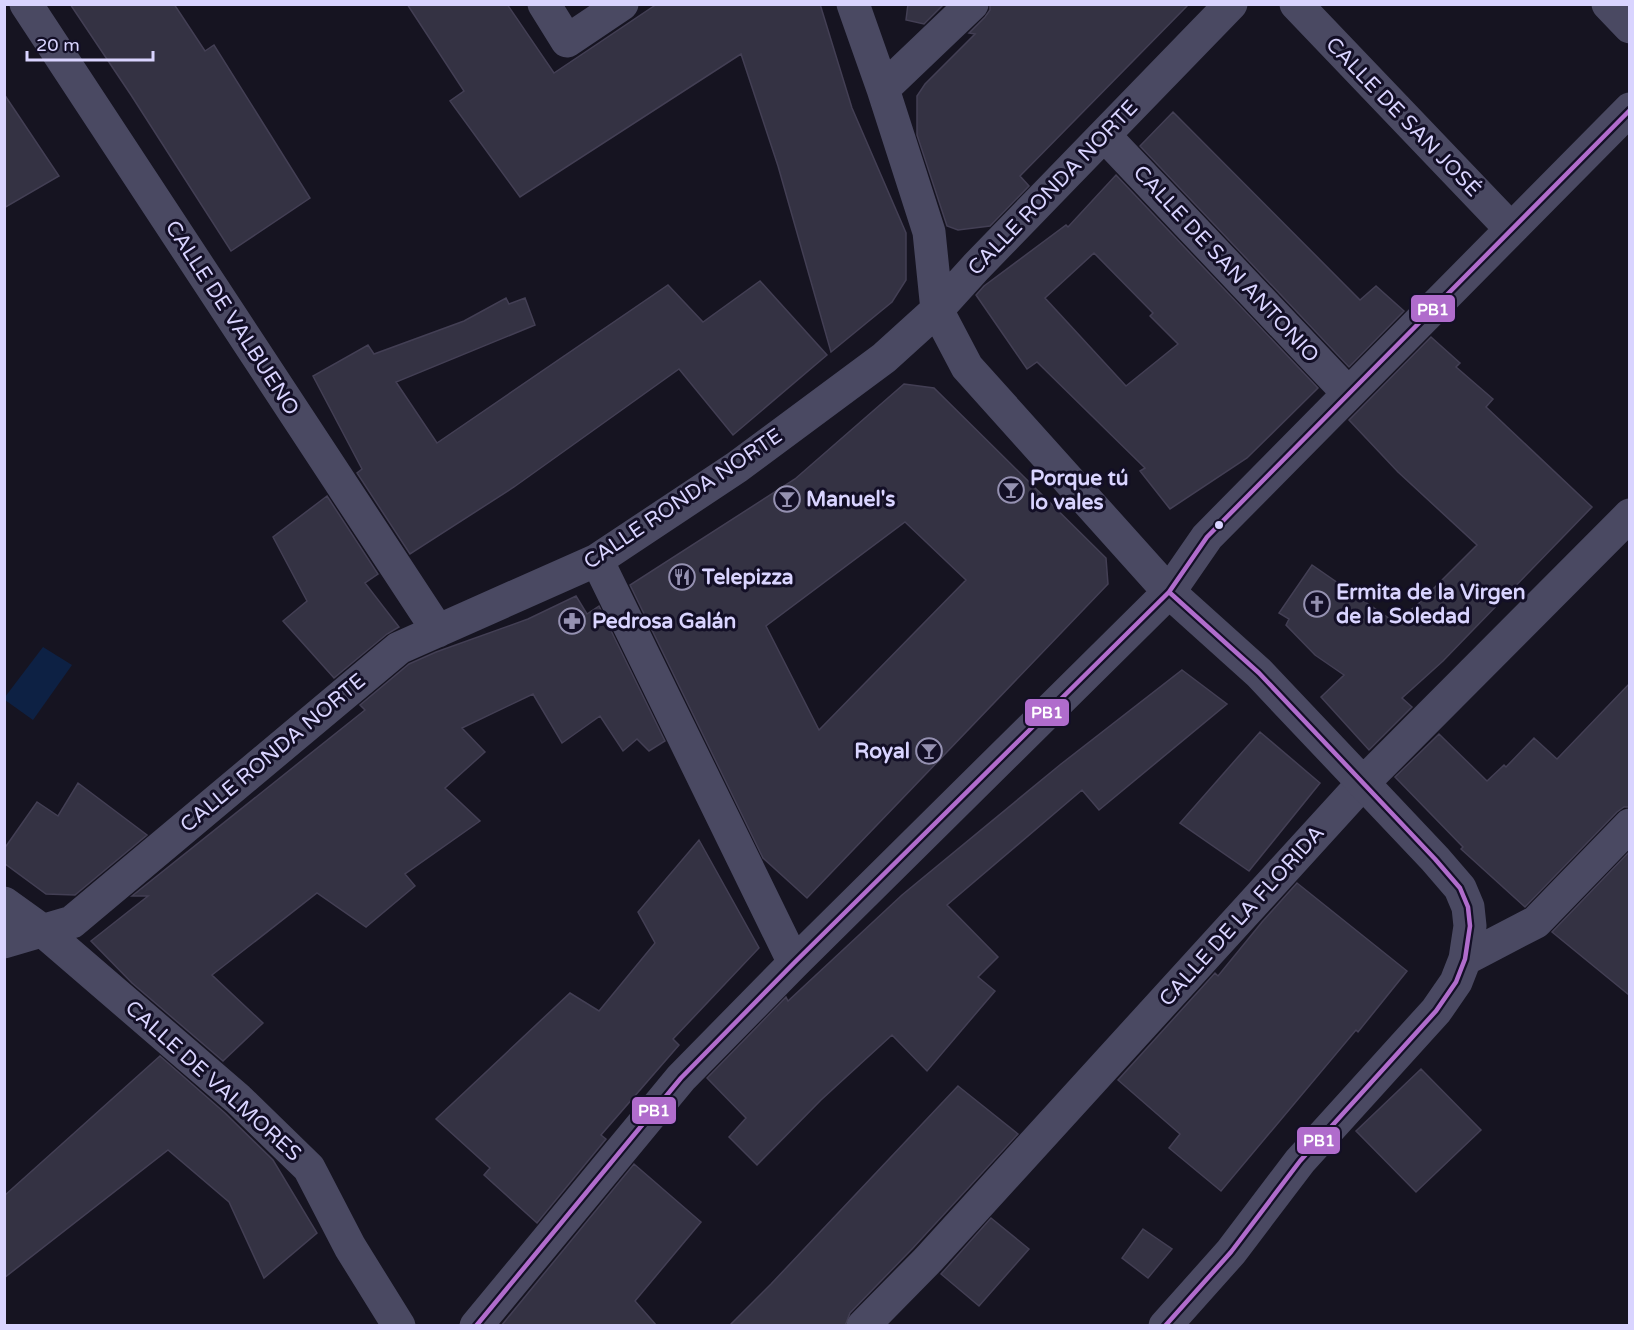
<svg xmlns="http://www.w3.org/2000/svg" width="1634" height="1330" font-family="'Varela Round',sans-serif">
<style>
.water{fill:#0d2144}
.building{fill:#343243;stroke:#433f54;stroke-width:1.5;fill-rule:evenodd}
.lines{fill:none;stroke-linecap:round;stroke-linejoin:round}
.pedestrian{stroke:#4a4962;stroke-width:33}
.minor{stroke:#4a4962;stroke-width:33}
.bus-1-casing{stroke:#130f26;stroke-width:9}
.bus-1{stroke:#b06ccc;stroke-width:4.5}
.bus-dot{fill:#d9d4ff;stroke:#130f26;stroke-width:2}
.labels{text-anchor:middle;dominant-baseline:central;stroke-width:6;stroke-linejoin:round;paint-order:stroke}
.street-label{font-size:21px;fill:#d9d4ff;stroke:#130f26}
.poi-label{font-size:21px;font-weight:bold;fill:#d9d4ff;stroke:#130f26;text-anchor:start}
.line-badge{stroke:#130f26;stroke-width:2}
.badge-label{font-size:16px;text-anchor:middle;font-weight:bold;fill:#fff}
</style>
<rect width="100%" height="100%" fill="#161421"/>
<path class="water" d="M43,647L72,665L33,720L5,700V697Z"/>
<path class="building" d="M70,4H174L205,51L214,45L310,198L231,251L131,95Z
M407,4H507L554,73L657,4H820L852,108L906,233V280L892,302L831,352L778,166L741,54L520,197L450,101L464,91Z
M908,4H944L924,24L906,20Z
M990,4H1189L1020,176L1029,186L990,226L958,230L947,226L917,135V96L925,84L975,34L969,33L985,17L990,10Z
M4,94L59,176L4,208Z
M1173,112L1360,300L1376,286L1404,311L1349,367L1140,146Z
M1116,175L1318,388L1247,458L1170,509L1140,471L1145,468L1037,362L1027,369L976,295L984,286L1066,225L1068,227ZM1094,253L1153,313L1150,316L1178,344L1126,386L1045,298Z
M760,281L827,355L733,435L679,369L514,487L410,554L357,473L362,469L313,376L368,345L374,354L464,321L506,298L509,304L525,298L535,325L396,382L437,443L668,285L703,322Z
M1431,337L1460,363L1456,367L1493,399L1486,407L1592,507L1443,661L1402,698L1412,707L1369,750L1321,697L1344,675L1315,655L1286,625L1289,619L1279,613L1312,565L1393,621L1415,607L1477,545L1398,472L1349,420Z
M904,384L934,388L1106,558L1108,584L807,898L763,858L630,585L795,479ZM905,522L966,580L819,730L766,626Z
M327,496L378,574L365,583L399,627L387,634L334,678L283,621L307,601L273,537Z
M576,596L587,614L599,606L665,741L649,751L637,739L623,751L600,716L562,743L533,694L462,728L485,752L445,788L480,821L405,874L415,886L366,927L317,893L212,975L263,1023L223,1061L132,983L91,941L148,896H132L365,710L360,705L409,664L436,652L528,619Z
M1182,670L1227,704L1099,810L1082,790L947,905L998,957L978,977L995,991L927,1071L892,1035L821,1100L757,1165L729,1137L746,1118L707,1078L786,997L788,1001L902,895L1061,764Z
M1629,684V807H1624L1617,812L1525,907L1461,849L1463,847L1395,777L1439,734L1487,781L1504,765L1506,767L1534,738L1557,759Z
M1260,732L1320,783L1249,871L1180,823Z
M78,783L147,835L75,895L46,894L4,863V849L37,802L58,816Z
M699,840L759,948L673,1039L679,1045L601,1135L606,1139L537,1223L484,1175L490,1168L436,1119L570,993L599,1011L655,943L638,912Z
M1629,852V995L1552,932Z
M1297,883L1407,971L1358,1032L1356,1030L1221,1191L1169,1148L1180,1134L1118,1080L1215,973L1218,976L1262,922Z
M160,1056L225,1113L273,1160L317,1233L264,1278L229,1202L168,1150L4,1278V1196Z
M1421,1069L1481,1130L1416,1192L1356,1131Z
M958,1086L1018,1134L913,1248L850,1313L845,1326H729L771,1284Z
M634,1164L701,1222L635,1301L657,1326H501Z
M991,1218L1029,1249L979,1306L941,1274Z
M1143,1229L1172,1249L1148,1278L1122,1258Z"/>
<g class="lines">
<path class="pedestrian" d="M863,1326L927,1261L1363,783"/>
<path class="minor" d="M26,4L438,631
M544,4L567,41L622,4
M853,4L883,89L929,232L937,310L967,367L1169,592L1259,673L1435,859L1460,888L1468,907L1470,926L1465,959L1456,982L1436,1011L1300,1161L1231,1252L1165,1326
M1296,4L1511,229
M1608,4L1630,27
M883,89L972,4
M1104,135L1348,393
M597,560L794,963
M1363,783L1630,515
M4,903L43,931L238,1099L309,1168L350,1247L399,1326
M4,942L72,922L399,648L597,560L737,467L884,358L937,310L976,267L1231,4
M1465,959L1536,922L1630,825
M476,1326L681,1078L794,963L1169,592L1207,537L1630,109"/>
<g class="bus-1-casing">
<path id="bus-1" d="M476,1326L681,1078L794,963L1169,592L1207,537L1630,110
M1165,1326L1231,1252L1300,1161L1436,1011L1456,982L1465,959L1470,926L1468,907L1460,888L1435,859L1259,673L1169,592"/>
</g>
<use href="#bus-1" class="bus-1"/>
</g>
<defs>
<g id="bar-ring" transform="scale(1.35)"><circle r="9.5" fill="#130f26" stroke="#9591b1" stroke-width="1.5"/><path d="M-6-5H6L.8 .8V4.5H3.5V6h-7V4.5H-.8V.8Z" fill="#9591b1"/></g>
<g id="restaurant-ring" transform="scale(1.35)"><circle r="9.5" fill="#130f26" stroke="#9591b1" stroke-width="1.5"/><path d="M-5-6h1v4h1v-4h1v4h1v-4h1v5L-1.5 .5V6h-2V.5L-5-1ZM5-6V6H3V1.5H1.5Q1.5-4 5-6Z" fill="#9591b1"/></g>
<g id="church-ring" transform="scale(1.35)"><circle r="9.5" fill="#130f26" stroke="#9591b1" stroke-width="1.5"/><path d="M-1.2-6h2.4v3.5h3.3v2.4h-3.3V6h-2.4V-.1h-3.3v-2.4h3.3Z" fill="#9591b1"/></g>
<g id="pharmacy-ring" transform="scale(1.35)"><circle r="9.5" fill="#130f26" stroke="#9591b1" stroke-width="1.5"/><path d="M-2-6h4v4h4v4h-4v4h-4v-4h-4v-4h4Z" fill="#9591b1"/></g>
</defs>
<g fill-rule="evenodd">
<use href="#bar-ring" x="1011" y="490"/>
<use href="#bar-ring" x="787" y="499"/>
<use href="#restaurant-ring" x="682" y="577"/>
<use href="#church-ring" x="1317" y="604"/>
<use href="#pharmacy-ring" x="572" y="621"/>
<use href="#bar-ring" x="929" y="751"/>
</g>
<circle class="bus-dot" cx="1219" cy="525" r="5"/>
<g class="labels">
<g class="street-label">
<text transform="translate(1403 117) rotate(46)">CALLE DE SAN JOSÉ</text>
<text transform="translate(1053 188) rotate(-46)">CALLE RONDA NORTE</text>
<text transform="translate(1226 264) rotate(47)">CALLE DE SAN ANTONIO</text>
<text transform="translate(232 318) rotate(57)">CALLE DE VALBUENO</text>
<text transform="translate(683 499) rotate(-34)">CALLE RONDA NORTE</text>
<text transform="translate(273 753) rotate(-40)">CALLE RONDA NORTE</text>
<text transform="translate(1242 916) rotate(-48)">CALLE DE LA FLORIDA</text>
<text transform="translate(213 1081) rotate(42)">CALLE DE VALMORES</text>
</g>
<g class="poi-label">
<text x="1030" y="478">Porque tú<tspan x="1030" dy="24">lo vales</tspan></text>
<text x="806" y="499">Manuel's</text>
<text x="702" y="577">Telepizza</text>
<text x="1336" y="592">Ermita de la Virgen<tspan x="1336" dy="24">de la Soledad</tspan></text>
<text x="592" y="621">Pedrosa Galán</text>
<text x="910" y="751" text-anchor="end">Royal</text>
</g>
</g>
<g class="line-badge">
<rect x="1410" y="294" width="46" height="29" rx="6" fill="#b06ccc"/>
<rect x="1024" y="698" width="46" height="29" rx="6" fill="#b06ccc"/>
<rect x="631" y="1096" width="46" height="29" rx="6" fill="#b06ccc"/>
<rect x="1296" y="1126" width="45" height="29" rx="6" fill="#b06ccc"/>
</g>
<g class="badge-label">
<text x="1433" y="315">PB1</text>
<text x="1047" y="718">PB1</text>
<text x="654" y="1116">PB1</text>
<text x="1319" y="1146">PB1</text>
</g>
<rect width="1634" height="1330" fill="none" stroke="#d9d4ff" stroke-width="12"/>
<path d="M27 51v9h126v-9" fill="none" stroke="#d9d4ff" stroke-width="3"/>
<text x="36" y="51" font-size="18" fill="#d9d4ff" stroke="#130f26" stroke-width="4.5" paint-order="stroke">20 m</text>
</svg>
